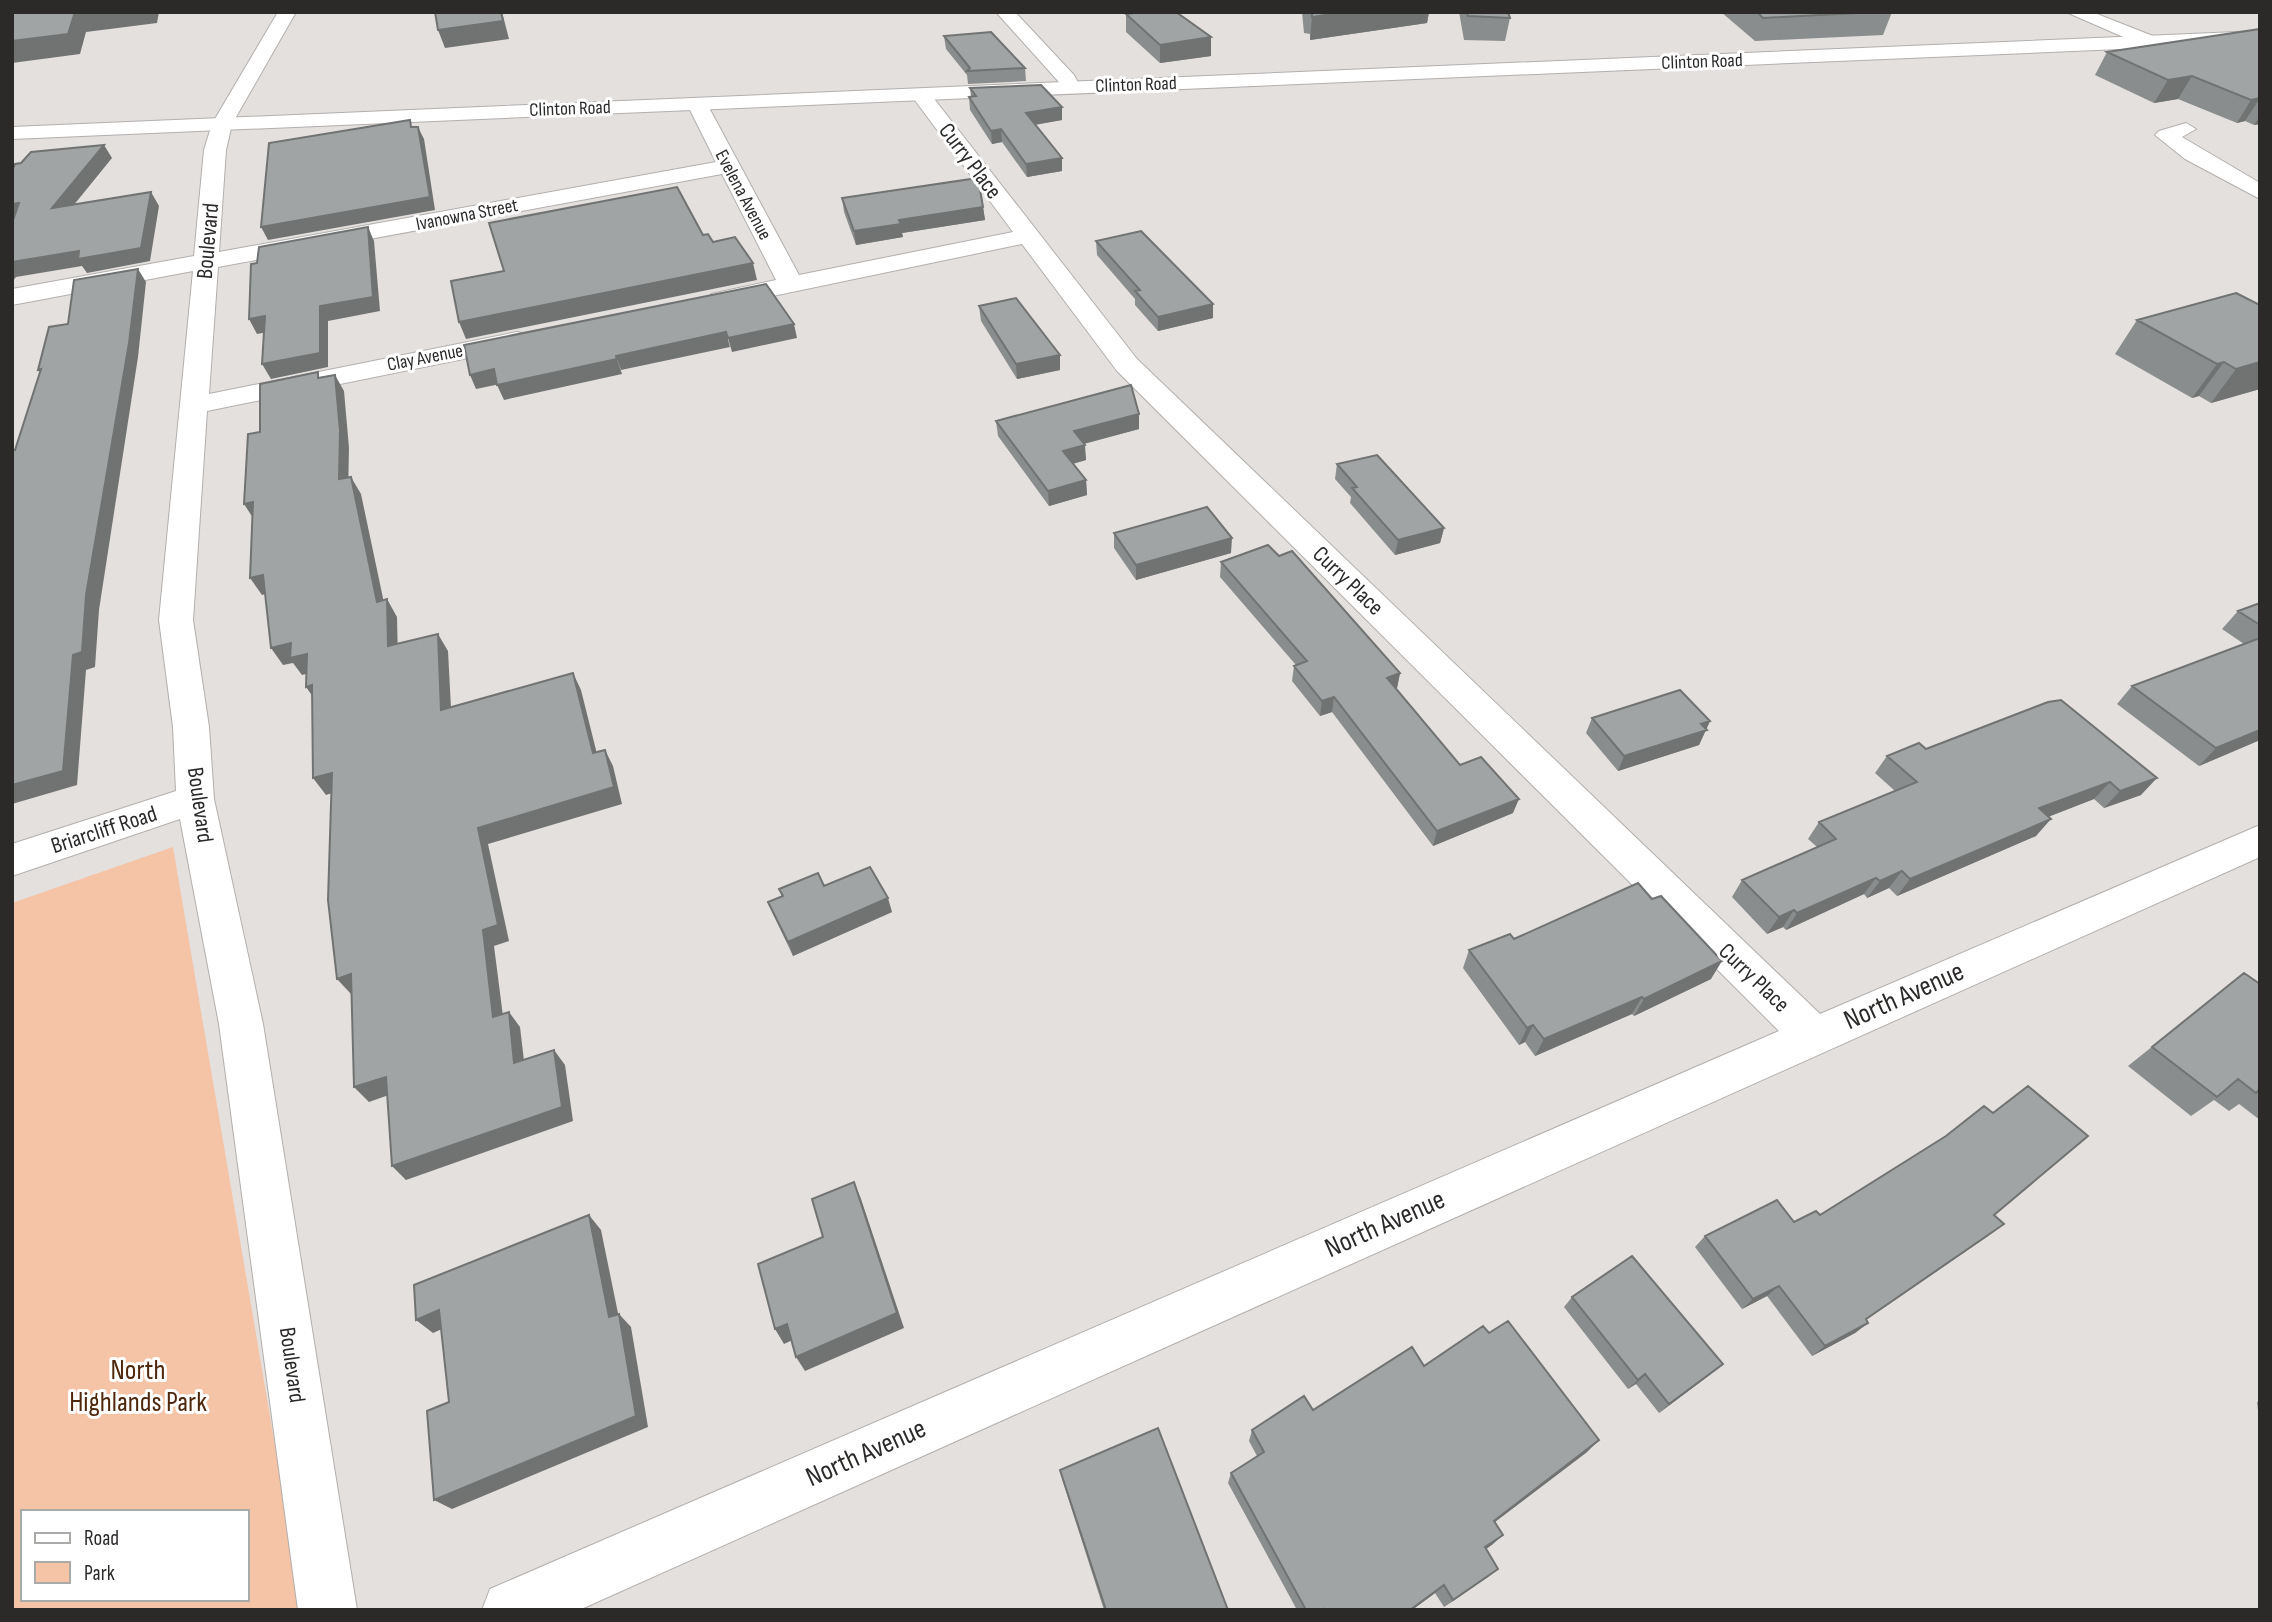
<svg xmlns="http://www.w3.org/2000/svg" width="2272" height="1622" font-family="'Sofia Sans Condensed',sans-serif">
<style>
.green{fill:#f5c3a6;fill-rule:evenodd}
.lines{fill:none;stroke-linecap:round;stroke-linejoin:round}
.street-casing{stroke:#b2afad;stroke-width:2}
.secondary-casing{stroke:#b2afad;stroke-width:2}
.street{fill:#fff;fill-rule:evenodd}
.secondary{fill:#fff;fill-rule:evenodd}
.wall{fill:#8a8d8d}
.shaded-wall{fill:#717373}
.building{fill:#a1a4a4;stroke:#717373;stroke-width:2}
.labels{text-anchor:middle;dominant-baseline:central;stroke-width:6;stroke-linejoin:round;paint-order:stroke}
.far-street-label{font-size:19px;fill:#2b2a29;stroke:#fff}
.street-label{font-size:23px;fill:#2b2a29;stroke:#fff}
.near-street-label{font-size:28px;fill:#2b2a29;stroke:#fff}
.near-park-label{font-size:28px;fill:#4f270c;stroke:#fff}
</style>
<rect width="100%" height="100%" fill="#e4e0de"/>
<path class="green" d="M173,847L303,1610H12V903ZM23,1512H247V1599H23Z"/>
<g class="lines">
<g class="street-casing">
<path id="street" d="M278,12H296L232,124L226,150L219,252L716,162L687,104L697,98L707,104L799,275L1013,232L911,95L914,91H928L1137,359L1820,1014L2260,825V857L579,1610H482L490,1589L1779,1031L1117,371L1022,244L720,307L711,304L707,299L711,294L776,280L722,174L218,267L209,394L517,332L526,334L530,340L526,346L517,348L207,411L193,620L209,727L214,799L263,1024L357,1610H298L219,1024L180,819L12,876V844L176,791L173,727L159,620L193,271L12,305V289L194,256L204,150L212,124Z
M996,12H1015L1074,75L1081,88L1078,92H1064L1058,81Z
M2066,12H2092L2158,38L2160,42L2158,46H2144Z
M2186,123L2196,129L2182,137L2260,183V199L2185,159L2155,135L2159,131Z"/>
</g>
<g class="secondary-casing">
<path id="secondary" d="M2260,31V43L12,139V127Z"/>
</g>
<use href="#street" class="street"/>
<use href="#secondary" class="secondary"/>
</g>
<path class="wall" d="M1302,12H1429L1427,23L1310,40V34L1304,33Z
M1459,12H1508L1510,18L1505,41L1464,40Z
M1721,12H1892L1883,35L1755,41Z
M1126,14L1211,37V56L1160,63L1126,32Z
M2260,29V124L2254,125L2245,121L2237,123L2178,99L2154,103L2095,75L2107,52Z
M944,36L1025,68L1026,81L968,84L967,75L946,49Z
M970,88L1062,107V120L1035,125L1062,158V171L1027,177L1002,142L992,144L970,110L969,97H971Z
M842,198L983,207L985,220L902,233L903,237L856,245L844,212Z
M1096,241L1213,318L1158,331L1135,305V299L1097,255Z
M2236,293L2260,389L2211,403L2199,396L2192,398L2115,354L2137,320Z
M979,306L1060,370L1017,379L981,321Z
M996,421L1139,429L1084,444L1086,460L1073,464L1086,480L1087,495L1049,506L998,436Z
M1337,464L1444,528L1440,543L1395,555L1350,503L1351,497L1335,479Z
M1114,533L1231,553L1136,580L1114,548Z
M1221,562L1400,673L1397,688H1396L1460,765L1513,813L1433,846L1332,712L1320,716L1292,681L1294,666L1296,665L1220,577Z
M2260,603V740L2199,766L2117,704L2132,686L2244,644L2222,629L2238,611Z
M2048,702L2141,795L2104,808L2094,799L2048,817L2036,836L1897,896L1889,888L1867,898L1864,894L1786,930L1783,927L1767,934L1732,897L1742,880L1817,847L1808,839L1819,822L1895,791L1875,773L1887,756L1926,749Z
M1592,718L1710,721L1699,745L1618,771L1586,733Z
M779,889L892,912L793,956L774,916L768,902L782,896Z
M1514,939L1711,979L1634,1016L1632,1014L1535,1056L1525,1042L1519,1045L1463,968L1469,950Z
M2244,973L2260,984V1120L2239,1104L2229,1111L2214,1100L2191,1116L2128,1066Z
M1820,1215H1994L1988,1236L1866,1320L1868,1323L1855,1333L1812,1356L1767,1296L1742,1309L1695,1247L1705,1236L1794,1222Z
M1572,1297L1712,1373L1659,1413L1636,1384L1628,1389L1564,1307Z
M1424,1366L1587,1452L1495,1522L1493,1544L1486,1549L1498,1569L1444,1607L1435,1593L1412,1610H1297L1228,1483L1231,1473L1257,1456L1249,1441L1252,1430L1313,1410Z
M2260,1401V1427L2257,1402Z
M1060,1470L1228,1610H1104L1063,1482Z"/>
<path class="shaded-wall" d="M75,12H159L157,23L86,32L80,54L12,63V41Z
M502,12L509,39L445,48L438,30Z
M1345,12H1429L1427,23L1310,40L1312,17Z
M1211,37V56L1160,63V45Z
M2192,76L2178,99L2154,103L2168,80Z
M2260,98L2245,121L2237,123L2251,100Z
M1062,107V120L1026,126V113Z
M2260,116V124L2254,125Z
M418,127L424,139L435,210L268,240L261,227Z
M1001,129L1002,142L992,144L991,131Z
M104,145L112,158L60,222L52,208Z
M1062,158V171L1027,177L1026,164Z
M151,192L159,206L150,261L87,273L82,266L16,277L12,282V262Z
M19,203L28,217L12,219V204Z
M983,207L985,220L902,233L903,237L856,245L854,231L899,220Z
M368,227L374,241L380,311L328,321V367L271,379L262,364L320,306Z
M753,263L757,280L466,339L459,322Z
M138,269L146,282L138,357L99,610L95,667L86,670L77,785L12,804V785L73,655L86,595Z
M1213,304V318L1158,331V317Z
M265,316L273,331L257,334L249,319Z
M794,324L797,338L732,352L728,338Z
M726,332L730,347L621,370L616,356Z
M1060,355V370L1017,379L1016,364Z
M617,359L622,374L504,400L497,385Z
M2224,362L2199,396L2192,398L2217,364Z
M2260,362V389L2211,403L2236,369Z
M494,369L500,384L476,389L470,375Z
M335,375L344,391L349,448L348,496L339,479Z
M1139,414V429L1075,446L1074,431Z
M1085,445L1086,460L1064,466L1063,451Z
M351,477L361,494L387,617V599L397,617L398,663L388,646L377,602Z
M1086,480L1087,495L1049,506L1048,491Z
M253,502L255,521L244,504Z
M1444,528L1440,543L1395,555L1398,540Z
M1232,538L1231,553L1136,580V565Z
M263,575L274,592L262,595L250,578Z
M438,634L448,651L452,727L441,710Z
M291,643L307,654L318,671L302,675L293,663L283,665L271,648Z
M573,673L581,690L601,770L593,753Z
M1400,673L1397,688L1384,693L1387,678Z
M312,685L318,704L306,687Z
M1334,697L1332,712L1320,716L1322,701Z
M1710,721L1699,745L1618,771L1624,756Z
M2260,730V740L2199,766L2216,748Z
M605,750L613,766L622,804L488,844L509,941L494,946L505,1032L493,1017L483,930L478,828Z
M332,773L344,789L326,795L313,778Z
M2157,778L2141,795L2104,808L2120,791Z
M2110,782L2094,799L2024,826L2039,808Z
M1519,799L1513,813L1433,846L1437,831Z
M2051,819L2036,836L1897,896L1910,879Z
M1902,871L1889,888L1867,898L1880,881Z
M1876,878L1864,894L1786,930L1797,913Z
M888,898L892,912L793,956L788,942Z
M1794,910L1783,927L1767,934L1779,917Z
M1722,961L1711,979L1634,1016L1644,999Z
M351,974L365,990L351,994L337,979Z
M1642,997L1632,1014L1535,1056L1544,1039Z
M509,1012L520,1027L526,1078L514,1063Z
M1533,1025L1525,1042L1519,1045L1527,1028Z
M554,1050L565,1065L573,1121L406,1180L392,1166Z
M386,1077L400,1091L369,1102L354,1087Z
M854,1182L861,1199L904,1328L805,1371L796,1357Z
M589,1215L601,1230L620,1323L619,1314L631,1327L648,1427L452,1509L434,1500L609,1317Z
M2004,1224L1988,1236L1852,1329L1866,1319Z
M1779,1286L1767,1296L1742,1309L1753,1299Z
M439,1310L455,1323L433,1333L416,1320Z
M1868,1323L1855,1333L1812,1356L1825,1346Z
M787,1324L797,1338L784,1344L775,1329Z
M1723,1364L1712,1373L1659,1413L1669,1404Z
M1645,1374L1636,1384L1628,1389L1638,1380Z
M1599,1440L1587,1452L1484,1530L1494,1521Z
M1503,1535L1493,1544L1476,1556L1485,1547Z
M1498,1569L1488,1577L1444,1607L1453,1600Z
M1444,1585L1435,1593L1412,1610H1410Z"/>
<path class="building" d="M12,12H76H75L68,34L12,41Z
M435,12H501L503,21L438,30Z
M1141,12H1176L1211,37L1160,45L1126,14Z
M1312,12H1345L1312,17Z
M1467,12H1508L1510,18L1468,16Z
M1757,12H1876L1763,18Z
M2260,29V98L2251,100L2192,76L2168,80L2107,52Z
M991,32L1025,68L967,71L970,68L944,36Z
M1041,85L1062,107L1026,113L1062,158L1026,164L1001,129L991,131L969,97L976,96L970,88Z
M410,120L411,127H418L430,197L261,227L269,143Z
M104,145L52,208L151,192L141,248L78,259L79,251L12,262V223L19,203L12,204V170L15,164L21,163L31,152Z
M978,178L983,207L899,220L901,224L854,231L842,198Z
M677,187L703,235L708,234L713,242L735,237L753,263L459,322L451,281L504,271L489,223Z
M368,227L373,297L320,306V353L262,364L265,316L249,319L251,264L257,263L259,247Z
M1141,231L1213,304L1158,317L1135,291L1140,290L1096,241Z
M138,269L129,343L86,595L82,652L73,655L63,771L12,785V491L13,488L12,489V450H15L41,369L38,370L49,327L68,324L74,280Z
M766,284L794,324L728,338L726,332L616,356L617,359L497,385L494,369L470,375L464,345Z
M2236,293L2260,305V362L2236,369L2224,362L2217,364L2137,320Z
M1016,298L1060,355L1016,364L979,306Z
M318,372V378L335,375L340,431L339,479L351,477L377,602L387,599L388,646L438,634L441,710L573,673L593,753L605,750L614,787L478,828L498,925L483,930L493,1017L509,1012L514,1063L554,1050L562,1107L392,1166L386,1077L354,1087L351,974L337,979L328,900L332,773L313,778L312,685L306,687L307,654L290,658L291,643L271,648L263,575L250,578L253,502L244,504L248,434L260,432V384Z
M1131,385L1139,414L1074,431L1085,445L1063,451L1086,480L1048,491L996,421Z
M1377,455L1444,528L1398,540L1352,488L1357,487L1337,464Z
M1207,507L1232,538L1136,565L1114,533Z
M1268,545L1279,556L1292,551L1400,673L1387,678L1460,765L1481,757L1519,799L1437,831L1334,697L1322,701L1294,666L1307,661L1221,562Z
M2260,603V625L2238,611Z
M2260,638V730L2216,748L2132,686Z
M1680,690L1710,721L1701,724L1707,730L1624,756L1592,718Z
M2061,700L2157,778L2120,791L2110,782L2039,808L2051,819L1910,879L1902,871L1880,881L1876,878L1797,913L1794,910L1779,917L1742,880L1836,839L1819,822L1917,782L1887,756L1919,743L1926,749L2048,702Z
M870,867L888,898L788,942L768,902L783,896L779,889L818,873L824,886Z
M1638,883L1652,899L1661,896L1722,961L1644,999L1642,997L1544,1039L1533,1025L1527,1028L1469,950L1510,934L1514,939Z
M2244,973L2260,984V1089L2256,1093L2238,1079L2217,1097L2152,1047Z
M2028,1086L2088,1136L1994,1215L2004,1224L1866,1319L1868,1323L1825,1346L1779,1286L1753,1299L1705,1236L1777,1200L1794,1222L1816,1211L1820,1215L1946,1136L1984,1106L1993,1113Z
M854,1182L897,1313L796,1357L787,1324L775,1329L758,1264L823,1237L812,1199Z
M589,1215L609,1317L619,1314L636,1416L434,1500L427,1411L449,1402L439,1310L416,1320L414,1285Z
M1632,1256L1723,1364L1669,1404L1645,1374L1638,1380L1572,1297Z
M1508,1321L1599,1440L1494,1521L1503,1535L1485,1547L1498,1569L1453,1600L1444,1585L1410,1610H1324V1609L1322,1610H1306L1231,1473L1264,1452L1252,1430L1304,1396L1313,1410L1412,1347L1424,1366L1483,1326L1489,1333Z
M1158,1428L1228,1610H1106L1060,1470Z"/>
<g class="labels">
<g class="far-street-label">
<text transform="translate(1702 62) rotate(-2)">Clinton Road</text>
<text transform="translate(1136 85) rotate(-2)">Clinton Road</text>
<text transform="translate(570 109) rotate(-2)">Clinton Road</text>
<text transform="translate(743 195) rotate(62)">Evelena Avenue</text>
<text transform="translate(467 215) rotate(-11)">Ivanowna Street</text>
<text transform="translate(425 358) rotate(-11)">Clay Avenue</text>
</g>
<g class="street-label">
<text transform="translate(970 161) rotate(53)">Curry Place</text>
<text transform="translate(208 241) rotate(-85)">Boulevard</text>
<text transform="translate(1348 581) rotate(44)">Curry Place</text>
<text transform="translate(200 805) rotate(82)">Boulevard</text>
<text transform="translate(104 830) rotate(-18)">Briarcliff Road</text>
<text transform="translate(1754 978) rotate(44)">Curry Place</text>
<text transform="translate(292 1365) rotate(82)">Boulevard</text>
</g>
<g class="near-street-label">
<text transform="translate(1904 996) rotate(-24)">North Avenue</text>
<text transform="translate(1385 1224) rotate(-24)">North Avenue</text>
<text transform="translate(866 1453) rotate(-24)">North Avenue</text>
</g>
<g class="near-park-label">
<text x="138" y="1370">North<tspan x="138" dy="32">Highlands Park</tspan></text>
</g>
</g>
<rect width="2272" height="1622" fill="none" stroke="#2b2a29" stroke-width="28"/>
<rect x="21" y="1510" width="228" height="91" fill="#ffffff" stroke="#aaaaa9" stroke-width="2"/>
<rect x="35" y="1533" width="35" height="10" fill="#ffffff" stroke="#aaaaa9" stroke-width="2"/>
<text x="84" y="1545" font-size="21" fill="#2b2a29">Road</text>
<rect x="35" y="1562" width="35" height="21" fill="#f5c3a6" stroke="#aaaaa9" stroke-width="2"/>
<text x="84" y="1580" font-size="21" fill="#2b2a29">Park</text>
</svg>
